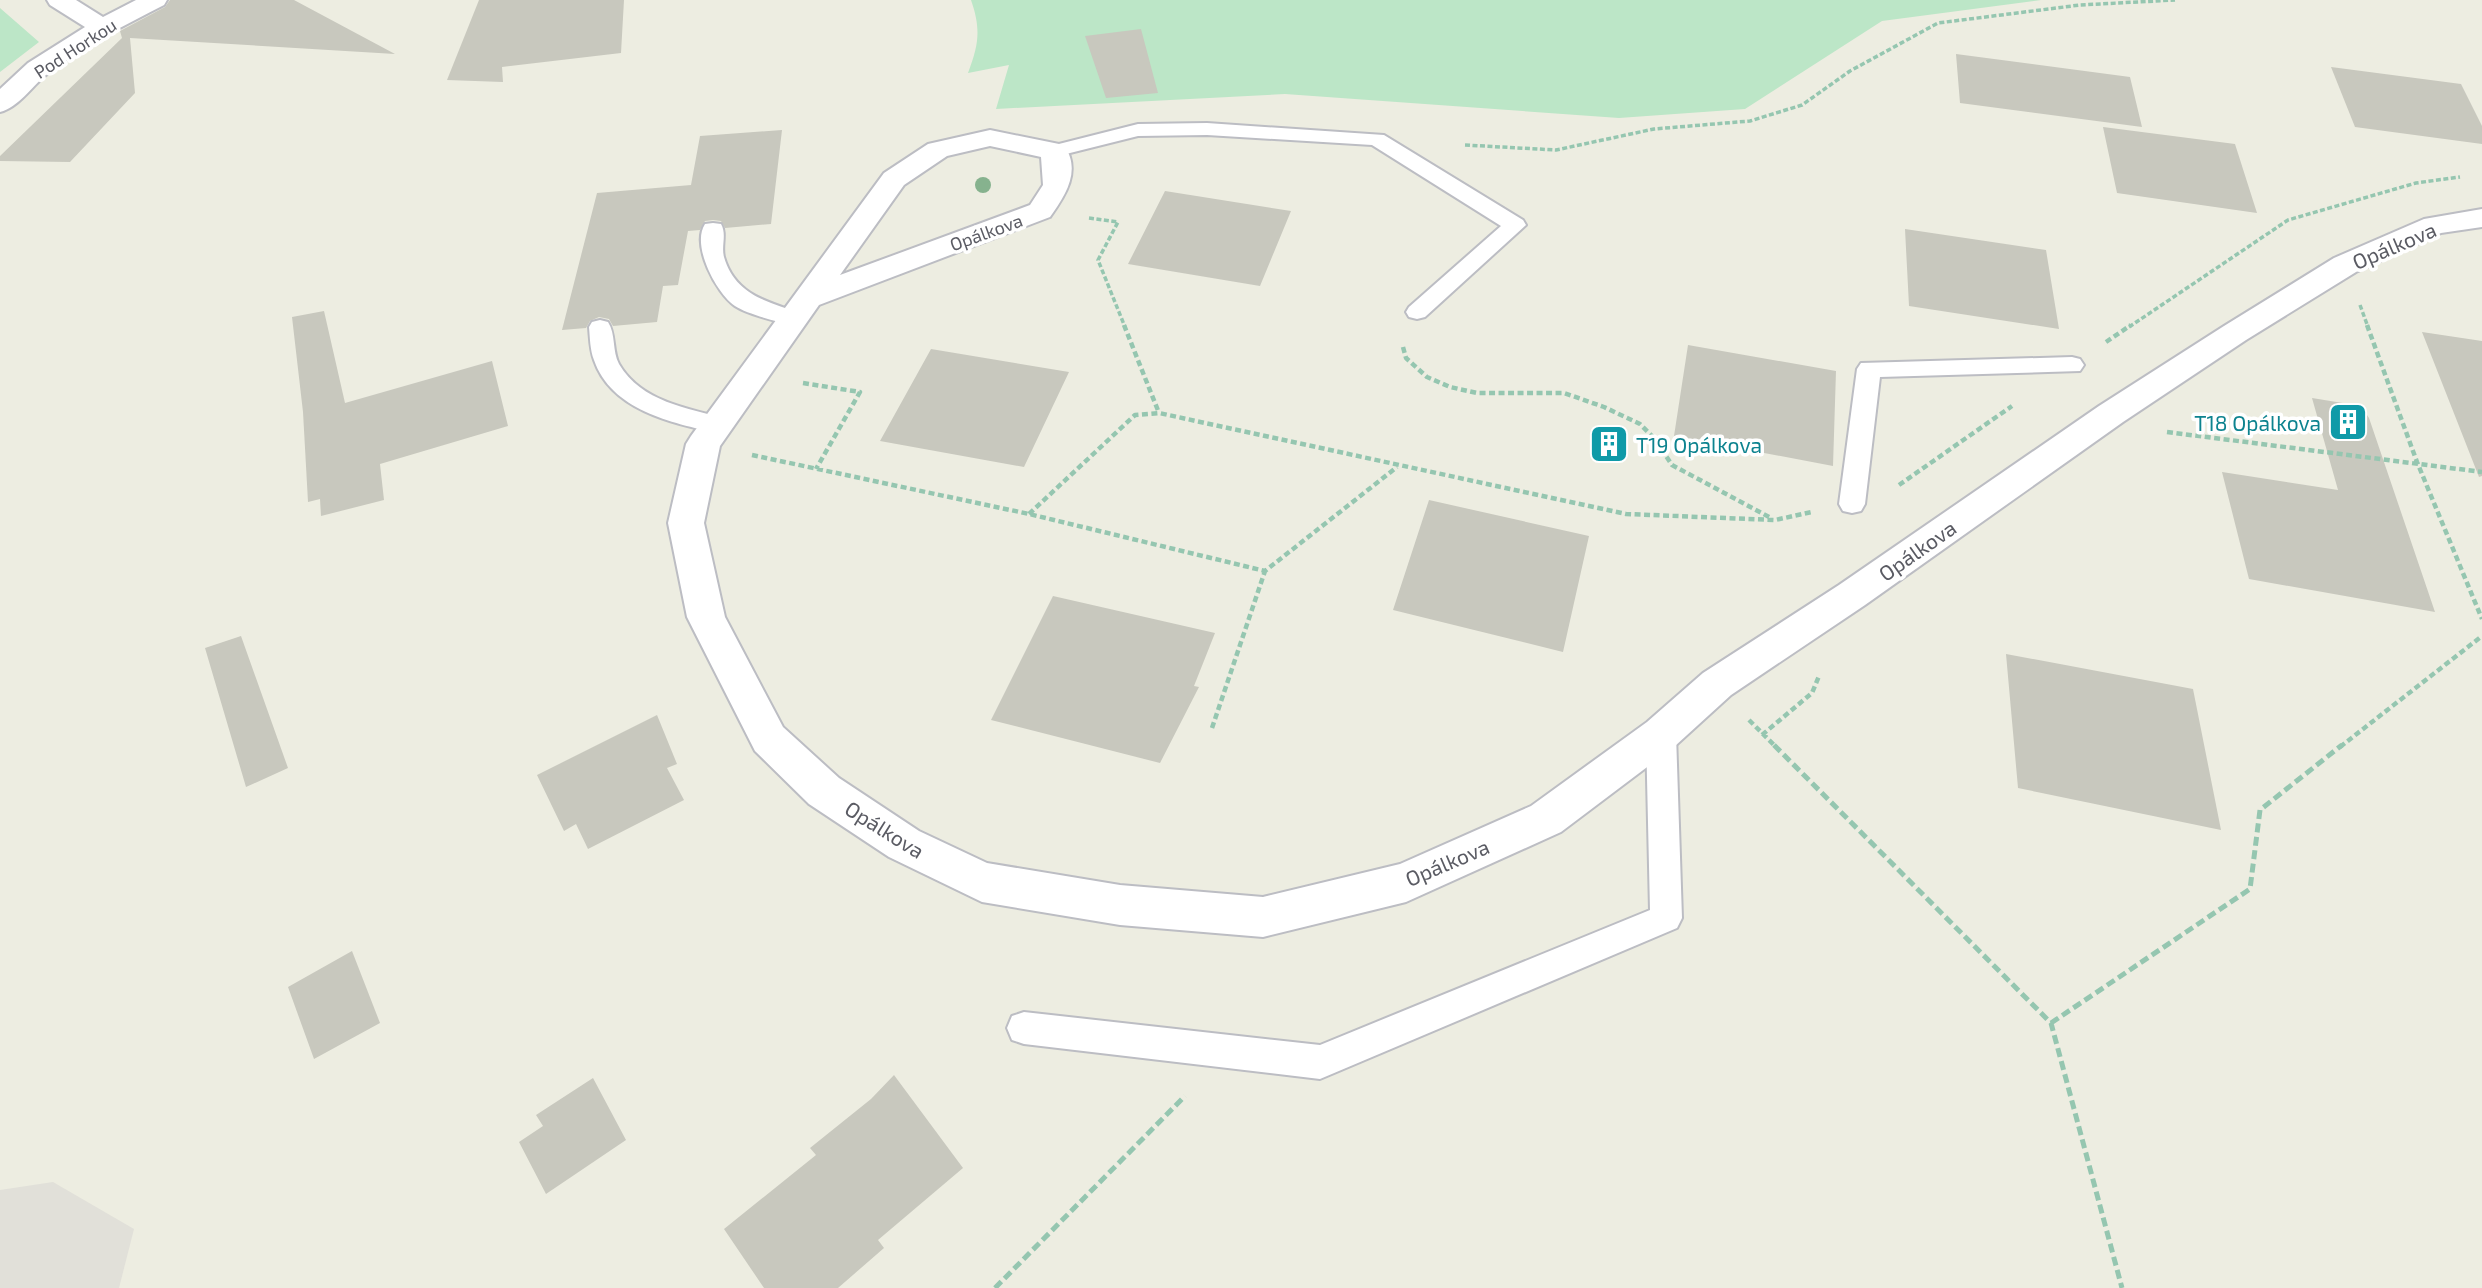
<svg xmlns="http://www.w3.org/2000/svg" width="2482" height="1288" font-family="'Exo 2',sans-serif">
<style>
.industrial{fill:#e1e0d9}
.green{fill:#bce6c7}
.building{fill:#c8c8be}
.lines{fill:none;stroke-linecap:round;stroke-linejoin:round}
.service-casing{stroke:#bcbdc3;stroke-width:4}
.minor-casing{stroke:#bcbdc3;stroke-width:4}
.path-far2{stroke:#95c6b0;stroke-width:3.5;stroke-dasharray:5 2.5;stroke-linecap:butt}
.path-far1{stroke:#95c6b0;stroke-width:4.5;stroke-dasharray:6 3.5;stroke-linecap:butt}
.path{stroke:#95c6b0;stroke-width:5;stroke-dasharray:9 4.5;stroke-linecap:butt}
.service{fill:#fff;fill-rule:evenodd}
.minor{fill:#fff;fill-rule:evenodd}
.tree{fill:#86b28e}
.labels{text-anchor:middle;dominant-baseline:central;stroke-width:7;stroke-linejoin:round;paint-order:stroke}
.far-street-label{font-size:18px;fill:#5a5b63;stroke:#fff}
.street-label{font-size:21px;fill:#5a5b63;stroke:#fff}
.culture-label{font-size:21px;fill:#0d838f;stroke:#fff;text-anchor:end}
</style>
<rect width="100%" height="100%" fill="#edede1"/>
<path class="industrial" d="M53,1182L134,1229L119,1288H0V1190Z"/>
<path class="green" d="M971,0H2041L1882,21L1745,109L1619,118L1285,94L996,109L1009,65L968,73C979,44 981,29 971,0Z
M0,8L39,42L0,72Z"/>
<path class="building" d="M170,0H294L395,54L130,38L135,93L70,162L0,161V156L122,38L120,31L165,7Z
M479,0H624L621,53L502,67L503,82L447,80Z
M1141,29L1158,93L1106,98L1085,36Z
M1956,54L2130,77L2142,127L1960,103Z
M2331,67L2461,84L2482,126V144L2355,127Z
M2103,127L2235,144L2257,213L2117,193Z
M782,130L771,224L725,228L721,221L713,220L705,221L700,230L688,231L678,285L663,286L657,322L613,326L609,319L599,317L590,321L586,328L562,330L597,193L691,185L700,136Z
M1165,191L1291,211L1260,286L1128,264Z
M1905,229L2046,250L2059,329L1909,306Z
M324,311L345,403L492,361L508,426L380,464L384,500L321,516L320,499L308,502L303,412L292,317Z
M2422,332L2482,341V476L2479,477Z
M1688,345L1836,371L1833,466L1674,436Z
M931,349L1069,372L1024,467L880,441Z
M2312,398L2361,406L2369,418L2435,612L2249,579L2222,472L2338,490Z
M1429,500L1589,536L1563,652L1393,610Z
M1053,596L1215,633L1194,686L1199,687L1160,763L991,720Z
M241,636L288,768L246,787L205,648Z
M2006,654L2193,689L2221,830L2018,788Z
M657,715L677,764L667,768L684,800L588,849L576,824L564,831L537,775Z
M352,951L380,1023L314,1059L288,987Z
M894,1075L963,1168L878,1240L884,1248L838,1288H764L724,1229L816,1155L810,1148L871,1099Z
M593,1078L626,1140L546,1194L519,1142L543,1126L536,1115Z"/>
<g class="lines">
<g class="service-casing">
<path id="service" d="M1207,123L1384,135L1523,220L1526,225L1425,317L1417,319L1409,317L1406,312L1409,307L1501,226L1372,145L1207,135L1138,136L1054,157L1047,155L1044,151L1047,147L1138,124Z
M713,223L721,224C727,234 721,246 724,257C735,295 768,302 800,313L803,318L800,323L792,325C778,322 747,314 735,306C716,293 691,245 705,224Z
M600,320L608,322C616,334 612,351 619,364C641,402 688,408 726,419L729,425L726,431L717,433C672,423 611,410 594,360C590,350 590,338 589,327L592,322Z
M2072,357L2080,359L2084,365L2080,371L1880,377L1865,504L1861,511L1852,513L1843,511L1839,504L1857,369L1861,363Z
M1661,722L1671,725L1676,734L1682,918L1677,928L1320,1079L1024,1044L1012,1040L1007,1028L1012,1016L1024,1012L1320,1045L1650,910L1646,734L1651,725Z"/>
</g>
<g class="minor-casing">
<path id="minor" d="M47,0H76L103,17L136,0H167L164,5C124,26 81,46 46,75C31,87 19,107 0,112V89L28,63L85,27L50,5Z
M990,130L1064,145C1082,171 1065,196 1050,217L819,305L720,446L704,523L725,617L783,727L839,778L919,831L987,863L1120,885L1263,897L1400,864L1531,806L1647,722L1703,673L1839,585L2099,406L2224,326L2334,258L2424,219L2482,209V227L2441,233L2356,272L2246,340L2123,422L1865,605L1731,695L1675,746L1561,832L1406,902L1263,937L1120,925L982,902L889,857L809,804L755,751L687,617L668,523L686,444L691,436L884,173L928,144ZM990,146L1041,157L1043,185L1030,205L840,275L904,185L947,156Z"/>
</g>
<path class="path-far2" d="M1465,145L1556,150L1654,129L1750,121L1802,105L1850,71L1938,23L2080,5L2175,0
M1089,218L1118,222L1098,260L1125,327
M2360,305L2368,327
M2129,327L2288,220L2416,183L2460,177"/>
<path class="path-far1" d="M1124,325L1159,413
M2367,325L2417,462L2482,619
M2106,342L2131,325
M1403,347L1406,358L1427,377L1450,387L1477,393H1564L1604,407L1640,424L1654,438L1672,465L1771,518
M803,383L860,392L816,469
M2167,432L2482,472
M752,455L1029,514L1265,571L1397,467
M1899,485L2012,406
M1029,514L1135,415L1159,413L1626,514L1775,520L1812,512
M1749,720L1776,747
M1212,728L1265,571
M1762,735L1812,693L1819,676
M2340,747L2482,636"/>
<path class="path" d="M1774,745L2051,1023L2122,1288
M2051,1023L2250,889L2260,810L2342,745
M995,1288L1185,1096"/>
<use href="#service" class="service"/>
<use href="#minor" class="minor"/>
</g>
<circle class="tree" cx="983" cy="185" r="8"/>
<defs>
<g id="building-square" transform="scale(2.0125)"><rect x="-9" y="-9" width="18" height="18" rx="4" fill="#0f9aa8" stroke="#fff"/><path d="M-4-6H4V6H1V3H-1V6H-4ZM-2.5-4.3h1.7v1.8h-1.7ZM.8-4.3h1.7v1.8H.8ZM-2.5-1h1.7V.8h-1.7ZM.8-1h1.7V.8H.8Z" fill="#fff"/></g>
</defs>
<g fill-rule="evenodd">
<use href="#building-square" x="2348" y="422"/>
<use href="#building-square" x="1609" y="444"/>
</g>
<g class="labels">
<g class="far-street-label">
<text transform="translate(75 48) rotate(-33)">Pod Horkou</text>
<text transform="translate(986 232) rotate(-20)">Opálkova</text>
</g>
<g class="street-label">
<text transform="translate(2394 245) rotate(-23)">Opálkova</text>
<text transform="translate(1917 550) rotate(-35)">Opálkova</text>
<text transform="translate(885 829) rotate(32)">Opálkova</text>
<text transform="translate(1447 862) rotate(-23)">Opálkova</text>
</g>
<g class="culture-label">
<text x="2321" y="422">T18 Opálkova</text>
<text x="1636" y="444" text-anchor="start">T19 Opálkova</text>
</g>
</g>
</svg>
